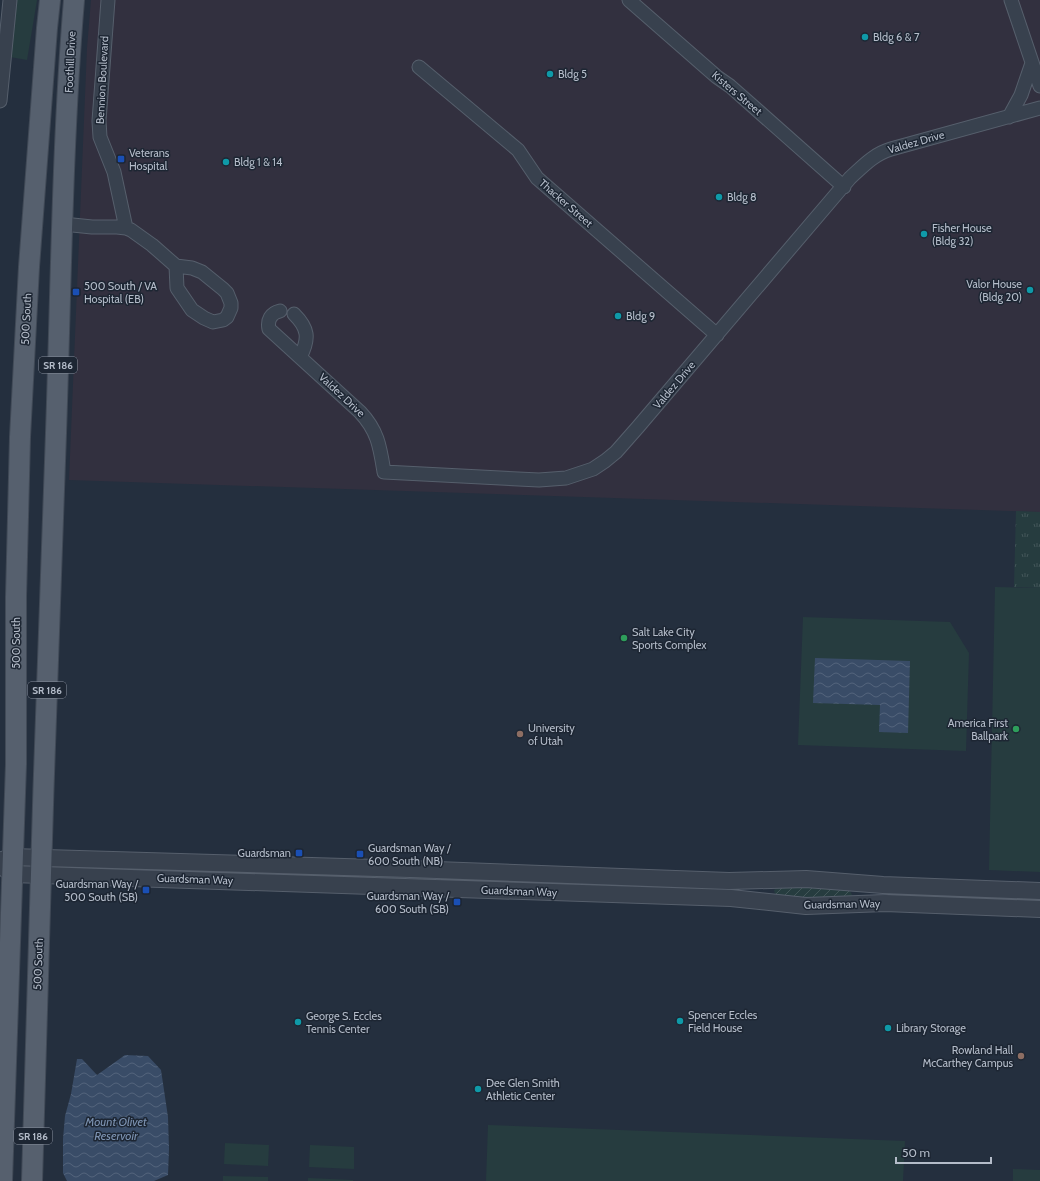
<svg xmlns="http://www.w3.org/2000/svg" width="1040" height="1181" font-family="Cabin,sans-serif">
<style>
.medical{fill:#32303f}
.grass{fill:#263c3f}
.park{fill:url(#park-tufts)}
.garden{fill:url(#garden-furrows)}
.water{fill:url(#water-waves)}
.lines{fill:none;stroke-linecap:round;stroke-linejoin:round}
.minor-casing{stroke:#565f6c;stroke-width:15}
.tertiary-casing{stroke:#565f6c;stroke-width:18}
.primary-casing{stroke:#414a57;stroke-width:22}
.minor{stroke:#38414e;stroke-width:13}
.tertiary{stroke:#38414e;stroke-width:16}
.primary{stroke:#56606e;stroke-width:20}
.culture-dot{fill:#0f9aa8;stroke:#1d2633;stroke-width:1.5}
.transit-dot{fill:#1a4fb4;stroke:#1d2633;stroke-width:1.5}
.leisure-dot{fill:#2e9e5b;stroke:#1d2633;stroke-width:1.5}
.education-dot{fill:#8d6e63;stroke:#1d2633;stroke-width:1.5}
.labels{text-anchor:middle;dominant-baseline:central;stroke-width:3;stroke-linejoin:round;paint-order:stroke}
.shield{fill:#1d2633;stroke:#878f9c;stroke-width:1}
.shield-label{font-size:10px;font-weight:bold;fill:#b4bcc9}
.poi-label{font-size:11px;fill:#b4bcc9;stroke:#1d2633;text-anchor:start}
.street-label{font-size:11px;fill:#b4bcc9;stroke:#1d2633}
.water-label{font-size:12px;font-style:italic;fill:#7c92b1;stroke:#1d2633}
</style>
<defs>
<pattern id="park-tufts" width="24" height="20" patternUnits="userSpaceOnUse"><rect width="24" height="20" fill="#263c3f"/><path d="M3 7l-1-3M5 7V3M7 7l1-3M15 17l-1-3M17 17v-4M19 17l1-3" fill="none" stroke="#435659"/></pattern>
<pattern id="garden-furrows" width="10" height="10" patternUnits="userSpaceOnUse"><rect width="10" height="10" fill="#263c3f"/><path d="M-1 1l2-2M0 10L10 0M9 11l2-2" fill="none" stroke="#435659"/></pattern>
<pattern id="water-waves" width="16" height="10" patternUnits="userSpaceOnUse"><rect width="16" height="10" fill="#394c67"/><path d="M0 5q4-4 8 0t8 0" fill="none" stroke="#53647b"/></pattern>
</defs>
<rect width="100%" height="100%" fill="#242f3e"/>
<path class="medical" d="M91,0H1040V512L69,480L87,48Z"/>
<path class="grass" d="M17,0H37L27,60L10,57Z
M995,587L1040,588V872L989,870Z
M803,617L950,622L969,653L966,751L798,745Z
M488,1125L905,1141L903,1181H486Z
M225,1143L269,1145L268,1166L224,1164Z
M310,1145L354,1147V1169L309,1167Z
M1013,1169L1040,1170V1181H1013Z
M223,1176L268,1177V1181H223Z
M308,1178L353,1180V1181H308Z"/>
<path class="park" d="M1016,511L1040,512V588L1014,587Z"/>
<path class="garden" d="M785,884L846,888L850,891L852,895L849,898H788L775,894L774,890Z
M941,894H970L972,897L971,900L941,899Z"/>
<path class="water" d="M815,658L910,661L908,733L879,732L880,705L813,703Z
M125,1055L148,1056L161,1070L168,1117L169,1149L168,1175L154,1181H67L63,1173V1139L65,1116L71,1094L77,1059H82L97,1075Z"/>
<g class="lines">
<g class="minor-casing">
<path id="minor" d="M108,0L99,121L100,137L114,172L126,228
M629,0L717,77L730,86L844,187
M1011,0L1040,86
M419,67L518,150L537,178L717,335
M0,101L10,0
M1009,117L1021,95L1032,63
M63,224L92,227H117L126,228L131,230L152,245L176,266L192,268L202,272L223,289L227,293L231,303V308L227,317L223,320L213,322L204,318L192,310L177,288L176,266
M280,311C271,313 267,320 269,329L360,412C378,431 380,447 384,472L539,480L566,478L593,469L605,461L616,452L638,427L850,178C863,166 874,154 891,149L1040,108
M294,314C308,328 310,338 300,357"/>
</g>
<g class="tertiary-casing">
<path id="tertiary" d="M2,860L12,857L410,869L729,881L806,879L883,885L1040,891
M0,865L12,874L731,898L806,906L885,903L1040,909"/>
</g>
<g class="primary-casing">
<path id="primary" d="M2,1181L16,764V597L20,437L29,267L47,28L50,0
M32,1181C38,932 47,682 56,433C61,289 62,144 74,0"/>
</g>
<use href="#minor" class="minor"/>
<use href="#tertiary" class="tertiary"/>
<use href="#primary" class="primary"/>
</g>
<g class="culture-dot">
<circle cx="865" cy="37" r="4"/>
<circle cx="550" cy="74" r="4"/>
<circle cx="226" cy="162" r="4"/>
<circle cx="719" cy="197" r="4"/>
<circle cx="924" cy="234" r="4"/>
<circle cx="1030" cy="290" r="4"/>
<circle cx="618" cy="316" r="4"/>
<circle cx="680" cy="1021" r="4"/>
<circle cx="298" cy="1022" r="4"/>
<circle cx="888" cy="1028" r="4"/>
<circle cx="478" cy="1089" r="4"/>
</g>
<g class="transit-dot">
<rect x="117" y="155" width="8" height="8" rx="2"/>
<rect x="72" y="288" width="8" height="8" rx="2"/>
<rect x="295" y="849" width="8" height="8" rx="2"/>
<rect x="356" y="850" width="8" height="8" rx="2"/>
<rect x="142" y="886" width="8" height="8" rx="2"/>
<rect x="453" y="898" width="8" height="8" rx="2"/>
</g>
<g class="leisure-dot">
<circle cx="624" cy="638" r="4"/>
<circle cx="1016" cy="729" r="4"/>
</g>
<g class="education-dot">
<circle cx="520" cy="734" r="4"/>
<circle cx="1021" cy="1056" r="4"/>
</g>
<g class="labels">
<g class="shield">
<rect x="39" y="357" width="38" height="16" rx="3"/>
<rect x="28" y="682" width="38" height="16" rx="3"/>
<rect x="14" y="1128" width="38" height="16" rx="3"/>
</g>
<g class="shield-label">
<text x="58" y="365">SR 186</text>
<text x="47" y="690">SR 186</text>
<text x="33" y="1136">SR 186</text>
</g>
<g class="poi-label">
<text x="873" y="37">Bldg 6 &amp; 7</text>
<text x="558" y="74">Bldg 5</text>
<text x="129" y="153">Veterans<tspan x="129" dy="13">Hospital</tspan></text>
<text x="234" y="162">Bldg 1 &amp; 14</text>
<text x="727" y="197">Bldg 8</text>
<text x="932" y="228">Fisher House<tspan x="932" dy="13">(Bldg 32)</tspan></text>
<text x="1022" y="284" text-anchor="end">Valor House<tspan x="1022" dy="13">(Bldg 20)</tspan></text>
<text x="84" y="286">500 South / VA<tspan x="84" dy="13">Hospital (EB)</tspan></text>
<text x="626" y="316">Bldg 9</text>
<text x="632" y="632">Salt Lake City<tspan x="632" dy="13">Sports Complex</tspan></text>
<text x="1008" y="723" text-anchor="end">America First<tspan x="1008" dy="13">Ballpark</tspan></text>
<text x="528" y="728">University<tspan x="528" dy="13">of Utah</tspan></text>
<text x="368" y="848">Guardsman Way /<tspan x="368" dy="13">600 South (NB)</tspan></text>
<text x="291" y="853" text-anchor="end">Guardsman</text>
<text x="138" y="884" text-anchor="end">Guardsman Way /<tspan x="138" dy="13">500 South (SB)</tspan></text>
<text x="449" y="896" text-anchor="end">Guardsman Way /<tspan x="449" dy="13">600 South (SB)</tspan></text>
<text x="688" y="1015">Spencer Eccles<tspan x="688" dy="13">Field House</tspan></text>
<text x="306" y="1016">George S. Eccles<tspan x="306" dy="13">Tennis Center</tspan></text>
<text x="896" y="1028">Library Storage</text>
<text x="1013" y="1050" text-anchor="end">Rowland Hall<tspan x="1013" dy="13">McCarthey Campus</tspan></text>
<text x="486" y="1083">Dee Glen Smith<tspan x="486" dy="13">Athletic Center</tspan></text>
</g>
<g class="street-label">
<text transform="translate(70 62) rotate(-87)">Foothill Drive</text>
<text transform="translate(102 80) rotate(-87)">Bennion Boulevard</text>
<text transform="translate(737 93) rotate(40)">Kisters Street</text>
<text transform="translate(916 142) rotate(-16)">Valdez Drive</text>
<text transform="translate(566 203) rotate(41)">Thacker Street</text>
<text transform="translate(26 319) rotate(-87)">500 South</text>
<text transform="translate(674 385) rotate(-50)">Valdez Drive</text>
<text transform="translate(342 395) rotate(43)">Valdez Drive</text>
<text transform="translate(16 643) rotate(-90)">500 South</text>
<text transform="translate(195 879) rotate(2)">Guardsman Way</text>
<text transform="translate(519 891) rotate(2)">Guardsman Way</text>
<text transform="translate(842 904) rotate(-1)">Guardsman Way</text>
<text transform="translate(38 964) rotate(-88)">500 South</text>
</g>
<g class="water-label">
<text x="116" y="1121">Mount Olivet<tspan x="116" dy="14">Reservoir</tspan></text>
</g>
</g>
<path d="M896 1157v6h95v-6" fill="none" stroke="#b4bcc9" stroke-width="2"/>
<text x="902" y="1157" font-size="12" fill="#b4bcc9" stroke="#1d2633" stroke-width="3" paint-order="stroke">50 m</text>
</svg>
